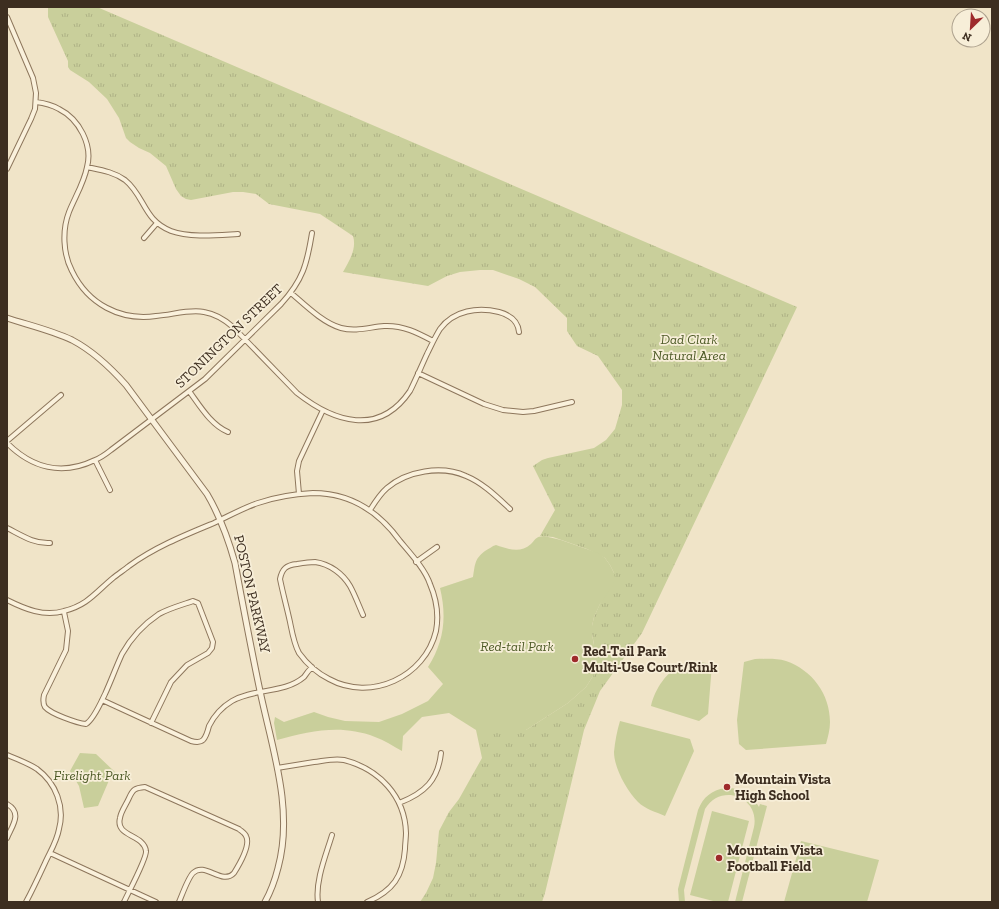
<svg xmlns="http://www.w3.org/2000/svg" width="999" height="909" font-family="'Zilla Slab',serif">
<style>
.grass{fill:url(#grass-tufts)}
.park{fill:#c9cf9b}
.lines{fill:none;stroke-linecap:round;stroke-linejoin:round}
.minor-casing{stroke:#8d765c;stroke-width:6}
.tertiary-casing{stroke:#8d765c;stroke-width:7}
.minor{stroke:#faf1dc;stroke-width:4}
.tertiary{stroke:#faf1dc;stroke-width:5}
.poi-dot{fill:#9e2a2b;stroke:#f7eed8;stroke-width:1.5}
.labels{text-anchor:middle;dominant-baseline:central;stroke-width:3.5;stroke-linejoin:round;paint-order:stroke}
.street-label{font-size:14px;fill:#3d2e20;stroke:#f7eed8}
.park-label{font-size:14px;font-style:italic;fill:#4d5a26;stroke:#f7eed8}
.poi-label{font-size:14px;font-weight:bold;fill:#3d2e20;stroke:#f7eed8;text-anchor:start}
</style>
<defs>
<pattern id="grass-tufts" width="24" height="20" patternUnits="userSpaceOnUse"><rect width="24" height="20" fill="#c9cf9b"/><path d="M3 7l-1-3M5 7V3M7 7l1-3M15 17l-1-3M17 17v-4M19 17l1-3" fill="none" stroke="#aeb285"/></pattern>
</defs>
<rect width="100%" height="100%" fill="#f0e4c8"/>
<path class="grass" d="M48,7H97L797,307L642,633L600,691L584,730L545,893L542,902H420L426,893L433,878L436,863L439,831L449,812L459,799L482,758L476,730H526L568,703L586,687L593,676L594,644L592,634V626L594,617L614,573L610,565L605,558L587,549L553,537L540,536L555,510L533,466L542,460L548,458L594,448L606,440L615,429L622,405V390L598,356L577,346L567,331V318L535,287L519,279L493,270H480L460,272L447,276L428,286L343,272C349,261 357,249 353,236L320,214L269,204L256,194L243,192H233L191,200L186,199L181,196L176,189L166,166L150,153L139,148L130,142L126,138L119,118L107,99L89,82L70,70L68,67V61L48,17Z"/>
<path class="park" d="M544,536L561,540L598,553L605,558L610,565L614,573L615,579L613,585L600,604L594,617L592,626V634L597,662L593,676L586,687L568,703L526,730H476L449,713L422,717L403,736L402,751C393,746 384,740 375,737C341,724 311,731 277,740L274,723L275,717L284,722L314,712L328,717L345,721L379,722L402,714L428,701L443,684L428,667C444,642 447,617 440,588L473,577C475,566 474,559 485,551C489,549 492,546 496,545C508,549 520,554 531,544C537,538 535,537 544,536Z
M755,659C765,659 776,658 786,661C812,670 830,694 830,722C830,729 828,737 826,744L746,750L739,744L737,720L744,662Z
M700,662L712,664L708,714L699,721L651,706C655,689 667,670 684,664C689,662 695,663 700,662Z
M620,721L690,739L694,751L665,816C656,812 645,809 638,802C627,791 614,768 614,752C615,741 617,731 620,721Z
M80,753L96,754L116,773L110,778L98,806L84,808L79,786L70,771Z
M725,788C740,787 752,794 759,807L760,804L767,806L742,902H735L754,827C760,797 721,782 705,809L684,890L685,902H679L678,889L698,810C703,797 712,790 725,788Z
M712,811L749,821L728,902H717L690,895Z
M801,841L879,860L867,902H784Z"/>
<g class="lines">
<g class="minor-casing">
<path id="minor" d="M7,17L33,78L36,93L35,109L31,119L7,169
M36,102C44,103 52,105 59,109C79,119 93,145 87,167C84,183 75,197 69,212C62,230 63,254 72,271C88,304 120,321 156,316C172,315 189,309 204,312C216,314 225,320 233,327L297,393C334,422 379,437 410,391C416,379 421,367 427,354C431,346 435,337 440,329C454,310 478,307 499,312C510,315 518,321 519,332
M87,167C101,170 114,172 125,180C145,196 143,220 171,231C190,238 219,235 238,234
M144,238L157,223
M291,293C305,305 323,323 341,328C356,332 370,327 384,326C403,325 418,333 433,341
M418,373L484,404L503,410L523,412L534,411L572,402
M189,391C200,406 211,425 228,432
M7,441L61,395
M7,443C32,468 62,476 95,460C100,458 106,454 111,450L205,379L281,304C303,280 307,264 312,233
M95,460L110,490
M299,494L297,471L299,461L323,410
M370,510C375,502 380,494 387,488C407,471 441,465 466,476C483,483 497,497 510,509
M7,528C21,535 34,544 50,543
M416,562L437,547
M7,600C25,609 44,617 64,611C88,605 96,592 113,578C118,574 124,570 129,566C155,547 185,535 214,523C229,516 243,508 258,503C275,497 295,494 313,493C350,493 379,512 400,541C410,553 425,569 430,584C436,598 439,615 436,631C425,677 371,702 329,679C317,673 307,664 299,653C294,644 292,632 290,622C287,608 283,594 280,579C282,569 286,565 297,564C303,563 309,562 315,562C330,564 343,574 350,586C355,595 359,606 363,615
M64,612L68,631L66,650L44,695C43,700 43,704 45,707C51,714 77,723 86,724C94,719 101,702 105,694C111,681 116,667 122,654C131,638 144,624 159,614C170,608 182,605 193,601L198,603L213,642L212,648L208,653L187,665L171,682L151,723
M102,700L191,741C195,742 200,743 203,740C206,737 208,730 209,726C214,716 222,707 232,701C254,688 284,694 304,677C306,674 309,670 312,667
M7,755C17,759 28,763 37,769C56,783 65,807 59,829C57,841 50,852 45,863C39,876 33,889 26,902
M277,768C290,766 302,764 314,762C323,761 334,758 344,760C379,769 405,796 406,833C406,838 405,844 405,849C403,876 393,891 367,902
M399,803C425,793 438,780 441,753
M7,804C23,813 12,826 7,838
M50,853L156,902
M124,902C128,893 147,858 146,851C144,834 115,837 120,818C121,811 126,805 129,798C133,789 135,788 145,787L239,829C241,831 245,833 246,836C251,845 239,865 234,873C222,886 205,861 193,873C188,878 182,895 179,902
M318,902C315,881 326,855 332,835"/>
</g>
<g class="tertiary-casing">
<path id="tertiary" d="M7,318C28,325 51,330 72,340C93,351 110,367 126,385L207,494C220,516 228,538 235,563C243,606 251,648 260,691C272,748 294,810 278,868C275,880 271,891 265,902"/>
</g>
<use href="#minor" class="minor"/>
<use href="#tertiary" class="tertiary"/>
</g>
<g class="poi-dot">
<circle cx="575" cy="659" r="4"/>
<circle cx="727" cy="787" r="4"/>
<circle cx="719" cy="858" r="4"/>
</g>
<g class="labels">
<g class="street-label">
<text transform="translate(229 336) rotate(-44)">STONINGTON STREET</text>
<text transform="translate(252 594) rotate(77)">POSTON PARKWAY</text>
</g>
<g class="park-label">
<text x="689" y="339">Dad Clark<tspan x="689" dy="16">Natural Area</tspan></text>
<text x="517" y="646">Red-tail Park</text>
<text x="92" y="775">Firelight Park</text>
</g>
<g class="poi-label">
<text x="583" y="651">Red-Tail Park<tspan x="583" dy="16">Multi-Use Court/Rink</tspan></text>
<text x="735" y="779">Mountain Vista<tspan x="735" dy="16">High School</tspan></text>
<text x="727" y="850">Mountain Vista<tspan x="727" dy="16">Football Field</tspan></text>
</g>
</g>
<rect width="999" height="909" fill="none" stroke="#3d2e20" stroke-width="16"/>
<g transform="translate(971 28) rotate(205)"><circle r="19" fill="#f7eed8" stroke="#ada18e"/>
<path d="M0-3L7 15L0 10L-7 15Z" fill="#9e2a2b"/>
<text y="-6" font-size="11" font-weight="bold" text-anchor="middle" fill="#3d2e20">N</text>
</g>
</svg>
